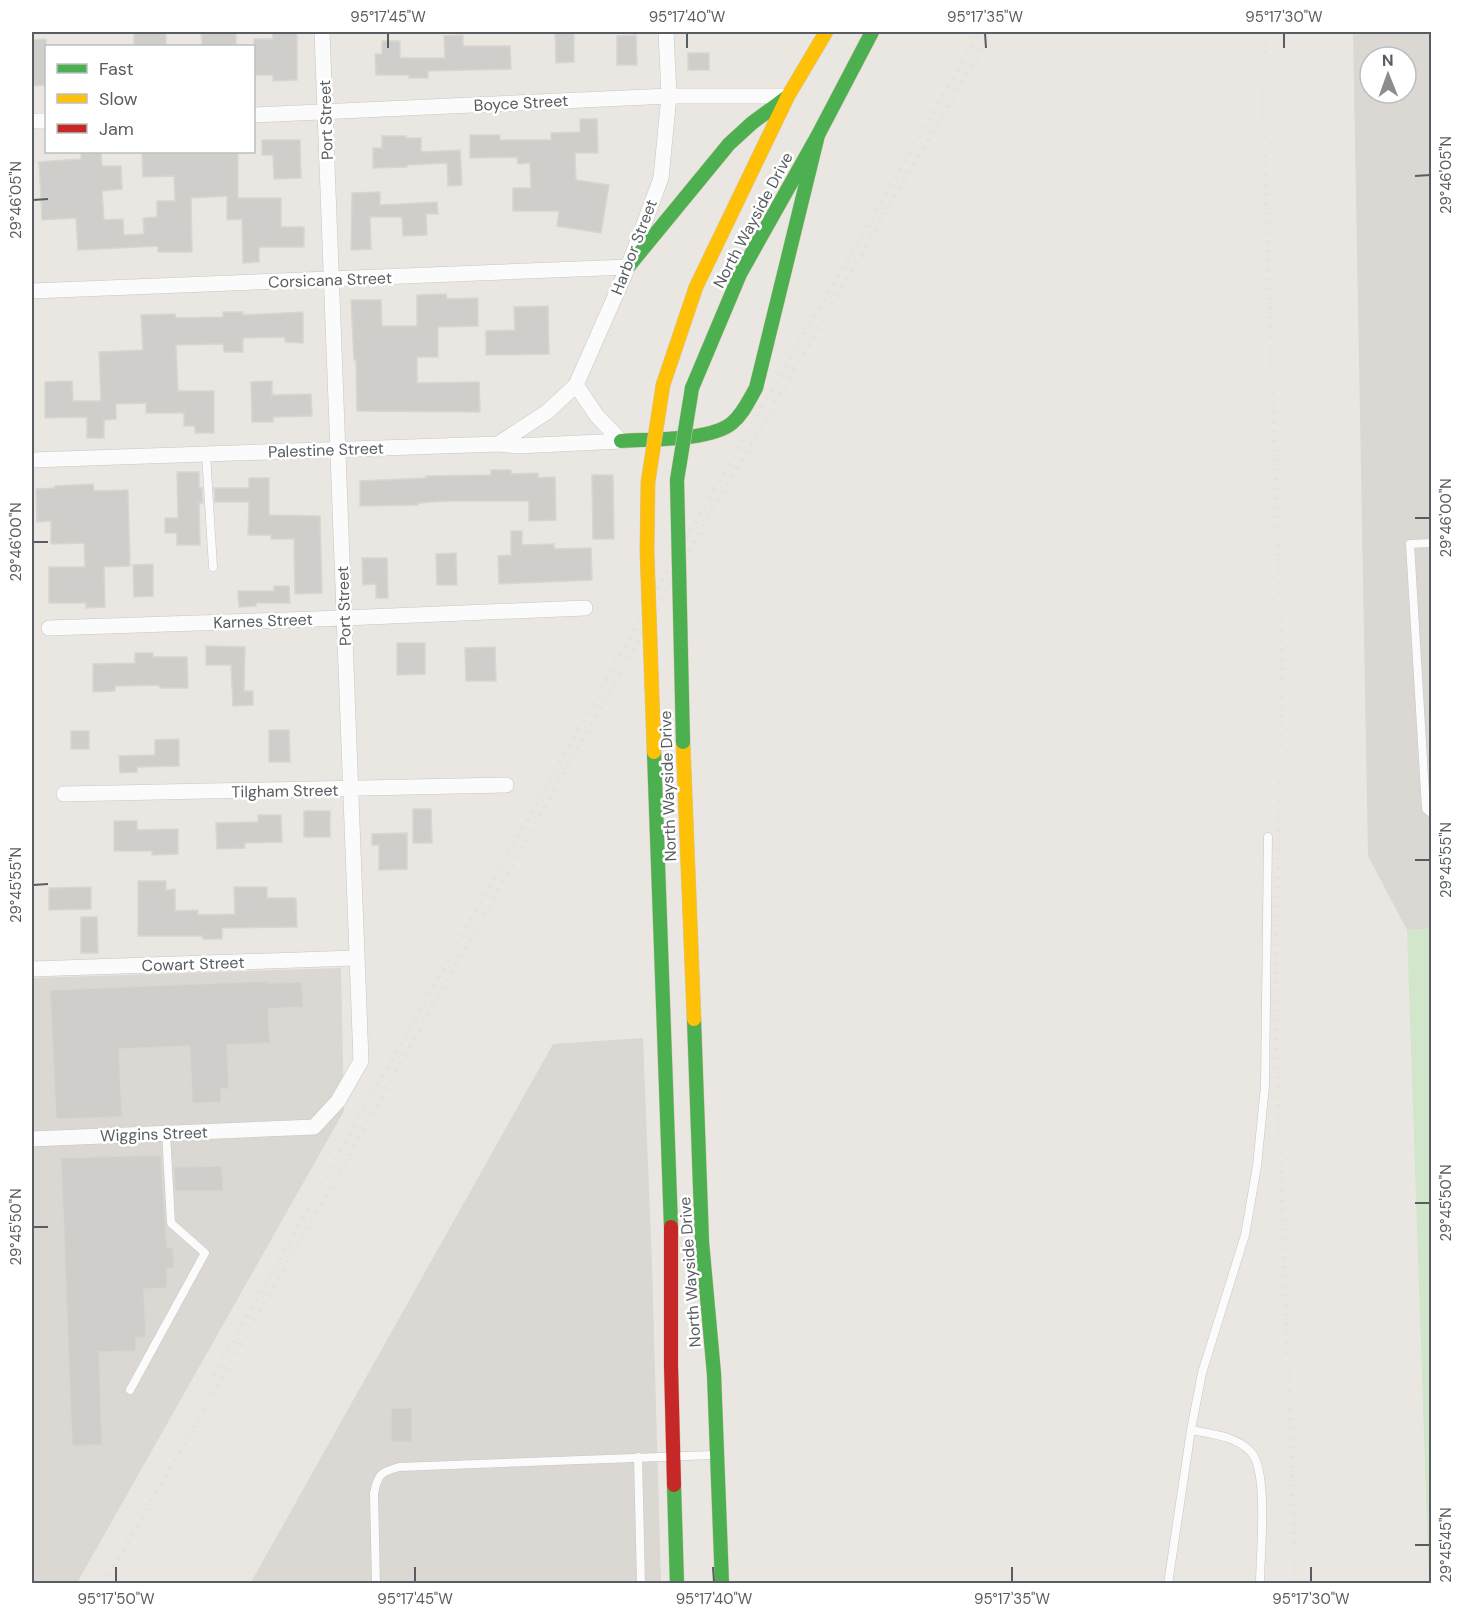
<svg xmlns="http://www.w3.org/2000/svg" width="1463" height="1615" font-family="'DM Sans',sans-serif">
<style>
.industrial{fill:#dbd8d3;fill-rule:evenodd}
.green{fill:#d1e6cb}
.building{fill:#d0cecb;stroke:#d9d6d1;stroke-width:1.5}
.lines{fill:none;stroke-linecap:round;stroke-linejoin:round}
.lane-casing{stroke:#c6c6c5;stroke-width:9}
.street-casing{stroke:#c6c6c5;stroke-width:16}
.fast-casing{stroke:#d3c5ae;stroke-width:15}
.slow-casing{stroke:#d3c5ae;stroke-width:15}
.jam-casing{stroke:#d3c5ae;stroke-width:15}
.lane{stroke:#fcfbfb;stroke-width:8}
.street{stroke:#fcfbfb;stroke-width:15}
.fast{stroke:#4caf50;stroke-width:14}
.slow{stroke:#ffc107;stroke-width:14}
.jam{stroke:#c62828;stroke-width:14}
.rail{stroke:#e2e1e0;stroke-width:4.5;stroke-dasharray:1.5 8;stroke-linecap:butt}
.fast-bridge-casing{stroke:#d3c5ae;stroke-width:15;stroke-linecap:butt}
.slow-bridge-casing{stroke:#d3c5ae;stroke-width:15;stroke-linecap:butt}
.fast-bridge{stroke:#4caf50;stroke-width:14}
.slow-bridge{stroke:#ffc107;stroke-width:14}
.ticks{fill:none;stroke:#585d61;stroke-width:2}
.labels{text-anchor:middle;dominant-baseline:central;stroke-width:5;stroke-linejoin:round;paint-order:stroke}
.street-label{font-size:16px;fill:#585d61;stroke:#fff}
.neatline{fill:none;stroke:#585d61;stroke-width:2}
.ticks-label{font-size:15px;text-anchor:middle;fill:#585d61}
</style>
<rect width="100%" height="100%" fill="#eae7e2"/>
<path class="industrial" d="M1353,32H1431V929L1407,930L1368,856ZM1370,57H1406V93H1370Z
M341,968L344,1111L77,1583H32V978Z
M643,1038L652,1265L661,1583L250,1584L553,1044Z"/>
<path class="green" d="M1432,929V1583L1429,1584L1407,930Z"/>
<path class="building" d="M134,32H166V46H134Z
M201,32H236V46H202Z
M272,32H297V80L273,81V75H254V39H273Z
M555,32H574V62L556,63Z
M463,35V46H510L511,69L428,71V78H409V75H376L375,54H382V41H400V58H445L444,36Z
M636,35L637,65H617V36Z
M46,39V85L32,86V40Z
M688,53H709V70H688Z
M580,119H597L598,153H575L576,180L609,185L601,233L557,226L559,211H513V188H531L530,163L518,164L517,157L470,158V135H500V140H551V133L580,132Z
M382,136H406V138H421V152L460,150L462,185L448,186L447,163L407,165V167L373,168V148H382Z
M262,140H300L301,178L274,179L273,155H262Z
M81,152H101L102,166H121L122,189L102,191L104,220L123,219L124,235L144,234L143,218L157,217V201H175L174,176L143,177L142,152H238V198H281V227H304V247H259V262L243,263L242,219L227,220V196L191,198L192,252H158V246L78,250L76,218L42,220L39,162L81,159Z
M380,192V205L437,202L438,214H426L427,235L403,236L402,217H370L371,249L351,250L352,193Z
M446,294L447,299L478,298V326L438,327V357H417V383L479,382L480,412L357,411L356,360H354L351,300H381L382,326H417V295Z
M548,306L549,354L486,355V331L515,330L514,307Z
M223,312H243V315L303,312V343L285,342V337L243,338V352H224L223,344L176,345L178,391H214V433H195V426H184V413H146V403L116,404V419L104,420V438H87V417L45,418V382L72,381L73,401H101L99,352L143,350L141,315L175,314L176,318L223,317Z
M272,381V395L311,394L312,416L273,417V422H252L251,382Z
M491,470H511V474L538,473V478L555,477L556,520L529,521V501H446L418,503V505L360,506V481L426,478V476L491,475Z
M177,472H199V488H202L203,503H199L200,545H177V533H165V518H178Z
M592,475H613L614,539H593Z
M249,478H269V515L320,516L322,593L295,594L294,539H271V535H248L249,502H215L214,488H249Z
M93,484L94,491L128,490L130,566L104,567L105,607L86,608V603H49V567H85L84,543L51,544V521L37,522L36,489L55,488V486Z
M511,531H522V545L554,544V549L591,548L592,580L499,584L498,556L511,555Z
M456,553L457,585H437L436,554Z
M362,558H387L388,598H376V584L363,585Z
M153,564V596L134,597L133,565Z
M274,586H289L290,603H256V606L239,607L238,591H274Z
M397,643H425V674L397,675Z
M206,646L245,647L244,691H253V705L233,706L231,665H206Z
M495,647L496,681H466L465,648Z
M135,653H153V657H187L188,688H160V685L115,686V691L93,692V664L135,663Z
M269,730H289L290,762H269Z
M71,731H89V749H71Z
M179,739V766L137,767V772L120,773L119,756L155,755V740Z
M413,809H431L432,843H413Z
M304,811H330V837H304Z
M258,815H281L282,842L244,843L245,848L217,849L216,823L258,822Z
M114,821H137V830L178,829V854L152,855V851H114Z
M407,833V869L379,870V845H372V834Z
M138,881H166V890L175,889V911L198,910V915L235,914L234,887H267V898H296L297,927L222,928V939H203V936H138Z
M91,887V909L49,910V888Z
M81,917H97L98,953H81Z
M267,981V983L302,982L303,1007L268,1009L270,1043L227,1045L229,1089H221V1102L192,1103L190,1046L119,1049L122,1117L56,1119L50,990Z
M161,1155L167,1248L173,1247L174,1268H167V1288L144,1289L146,1337L136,1338V1351L99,1352L102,1445L72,1446L61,1158Z
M222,1166L223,1191H175L174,1167Z
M391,1408H412V1442H391Z"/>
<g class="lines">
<g class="lane-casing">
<path id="lane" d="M206,454L213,567
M1432,543L1410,544L1426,809L1432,814
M130,1390L205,1253L171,1223L166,1133
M1191,1430L1202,1373L1245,1235L1257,1166L1265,1086L1268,837
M638,1457L641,1584
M376,1584L374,1493C378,1474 381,1472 399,1467L713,1455
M1168,1584L1191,1430C1211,1434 1236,1436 1251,1452C1269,1472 1260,1555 1260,1584"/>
</g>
<g class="street-casing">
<path id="street" d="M254,115L669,96H787
M32,121H46
M32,291L628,267
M576,385L597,416L621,441
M498,444L547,412L576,385L628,267L661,178L669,96L666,32
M32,460L498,444L517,446L621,441
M49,628L344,618L585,608
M64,794L506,785
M32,969L355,958
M32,1139L314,1127L338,1101L361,1061L322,32"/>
</g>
<g class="fast-casing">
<path id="fast" d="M628,267L729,144L752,123L786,98
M692,388L740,274L818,135L872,32
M621,441C649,439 711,441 732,423C743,414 749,400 756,388L818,135
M654,752L671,1227
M694,1019L702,1242L714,1374L722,1584
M674,1485L677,1584"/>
</g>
<g class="slow-casing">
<path id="slow" d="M663,385L696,287L788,96L826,32
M683,742L694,1019"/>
</g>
<g class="jam-casing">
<path id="jam" d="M671,1227V1365L674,1485"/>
</g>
<use href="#lane" class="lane"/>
<use href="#street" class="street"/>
<use href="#fast" class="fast"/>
<use href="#slow" class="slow"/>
<use href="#jam" class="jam"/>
<path class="rail" d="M1265,32L1263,109L1282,660L1275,1011L1296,1584
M214,1375L695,522L980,32
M104,1584L335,1180L696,538L991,32"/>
<g class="fast-bridge-casing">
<path id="fast-bridge" d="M683,742L677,480L692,388"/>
</g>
<g class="slow-bridge-casing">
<path id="slow-bridge" d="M654,752L647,551L648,482L663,385"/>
</g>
<use href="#fast-bridge" class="fast-bridge"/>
<use href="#slow-bridge" class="slow-bridge"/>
</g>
<path class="ticks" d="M388,33V48M687,33V48M985,33L986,48M1284,33V48M1415,176L1430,175M33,200L48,199M1415,518H1430M33,542H48M1415,860H1430M33,885L48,884M1415,1203H1430M33,1227H48M1415,1545H1430M116,1567V1582M415,1567V1582M713,1567L714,1582M1012,1567V1582M1311,1567V1582"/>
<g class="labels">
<g class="street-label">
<text transform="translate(521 103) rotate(-3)">Boyce Street</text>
<text transform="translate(326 120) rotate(-92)">Port Street</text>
<text transform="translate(753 220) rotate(-62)">North Wayside Drive</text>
<text transform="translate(634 247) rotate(-69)">Harbor Street</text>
<text transform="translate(330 280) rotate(-2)">Corsicana Street</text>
<text transform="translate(326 450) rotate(-2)">Palestine Street</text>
<text transform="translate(344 606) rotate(-92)">Port Street</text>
<text transform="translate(263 621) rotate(-2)">Karnes Street</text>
<text transform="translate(668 786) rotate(-92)">North Wayside Drive</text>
<text transform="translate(285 791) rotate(-1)">Tilgham Street</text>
<text transform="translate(193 964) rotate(-2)">Cowart Street</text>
<text transform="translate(154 1134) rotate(-2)">Wiggins Street</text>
<text transform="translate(690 1272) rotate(-94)">North Wayside Drive</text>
</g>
</g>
<rect width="1463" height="1615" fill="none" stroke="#ffffff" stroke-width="66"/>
<rect x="45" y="45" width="210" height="108" fill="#ffffff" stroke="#bcbec0" stroke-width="1.5"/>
<rect x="57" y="64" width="30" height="9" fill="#4caf50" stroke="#bcbec0" stroke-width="1.5"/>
<text x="99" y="75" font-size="18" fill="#585d61">Fast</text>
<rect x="57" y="94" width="30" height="9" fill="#ffc107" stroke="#bcbec0" stroke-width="1.5"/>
<text x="99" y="105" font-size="18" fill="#585d61">Slow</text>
<rect x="57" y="124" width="30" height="9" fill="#c62828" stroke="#bcbec0" stroke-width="1.5"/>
<text x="99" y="135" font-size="18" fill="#585d61">Jam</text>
<g transform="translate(1388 75) rotate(359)"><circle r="28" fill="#ffffff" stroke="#bcbec0" stroke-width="1.5"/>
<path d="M0-4.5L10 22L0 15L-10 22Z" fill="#8b8d8e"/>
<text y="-9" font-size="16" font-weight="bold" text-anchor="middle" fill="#585d61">N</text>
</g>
<rect x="33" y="33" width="1397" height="1549" class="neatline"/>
<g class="ticks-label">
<text x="388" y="22">95°17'45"W</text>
<text x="687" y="22">95°17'40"W</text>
<text x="985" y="22">95°17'35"W</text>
<text x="1284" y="22">95°17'30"W</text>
<text transform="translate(1446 175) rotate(-90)" y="5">29°46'05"N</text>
<text transform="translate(16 200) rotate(-90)" y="5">29°46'05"N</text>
<text transform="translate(1446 518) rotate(-90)" y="5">29°46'00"N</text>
<text transform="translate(16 542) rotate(-90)" y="5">29°46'00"N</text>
<text transform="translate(1446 860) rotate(-90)" y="5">29°45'55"N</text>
<text transform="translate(16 885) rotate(-90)" y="5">29°45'55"N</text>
<text transform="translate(1446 1203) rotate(-90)" y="5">29°45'50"N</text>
<text transform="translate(16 1227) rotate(-90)" y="5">29°45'50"N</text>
<text transform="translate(1446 1545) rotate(-90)" y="5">29°45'45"N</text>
<text x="116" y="1604">95°17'50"W</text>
<text x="415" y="1604">95°17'45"W</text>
<text x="714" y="1604">95°17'40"W</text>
<text x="1012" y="1604">95°17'35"W</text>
<text x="1311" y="1604">95°17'30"W</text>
</g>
</svg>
